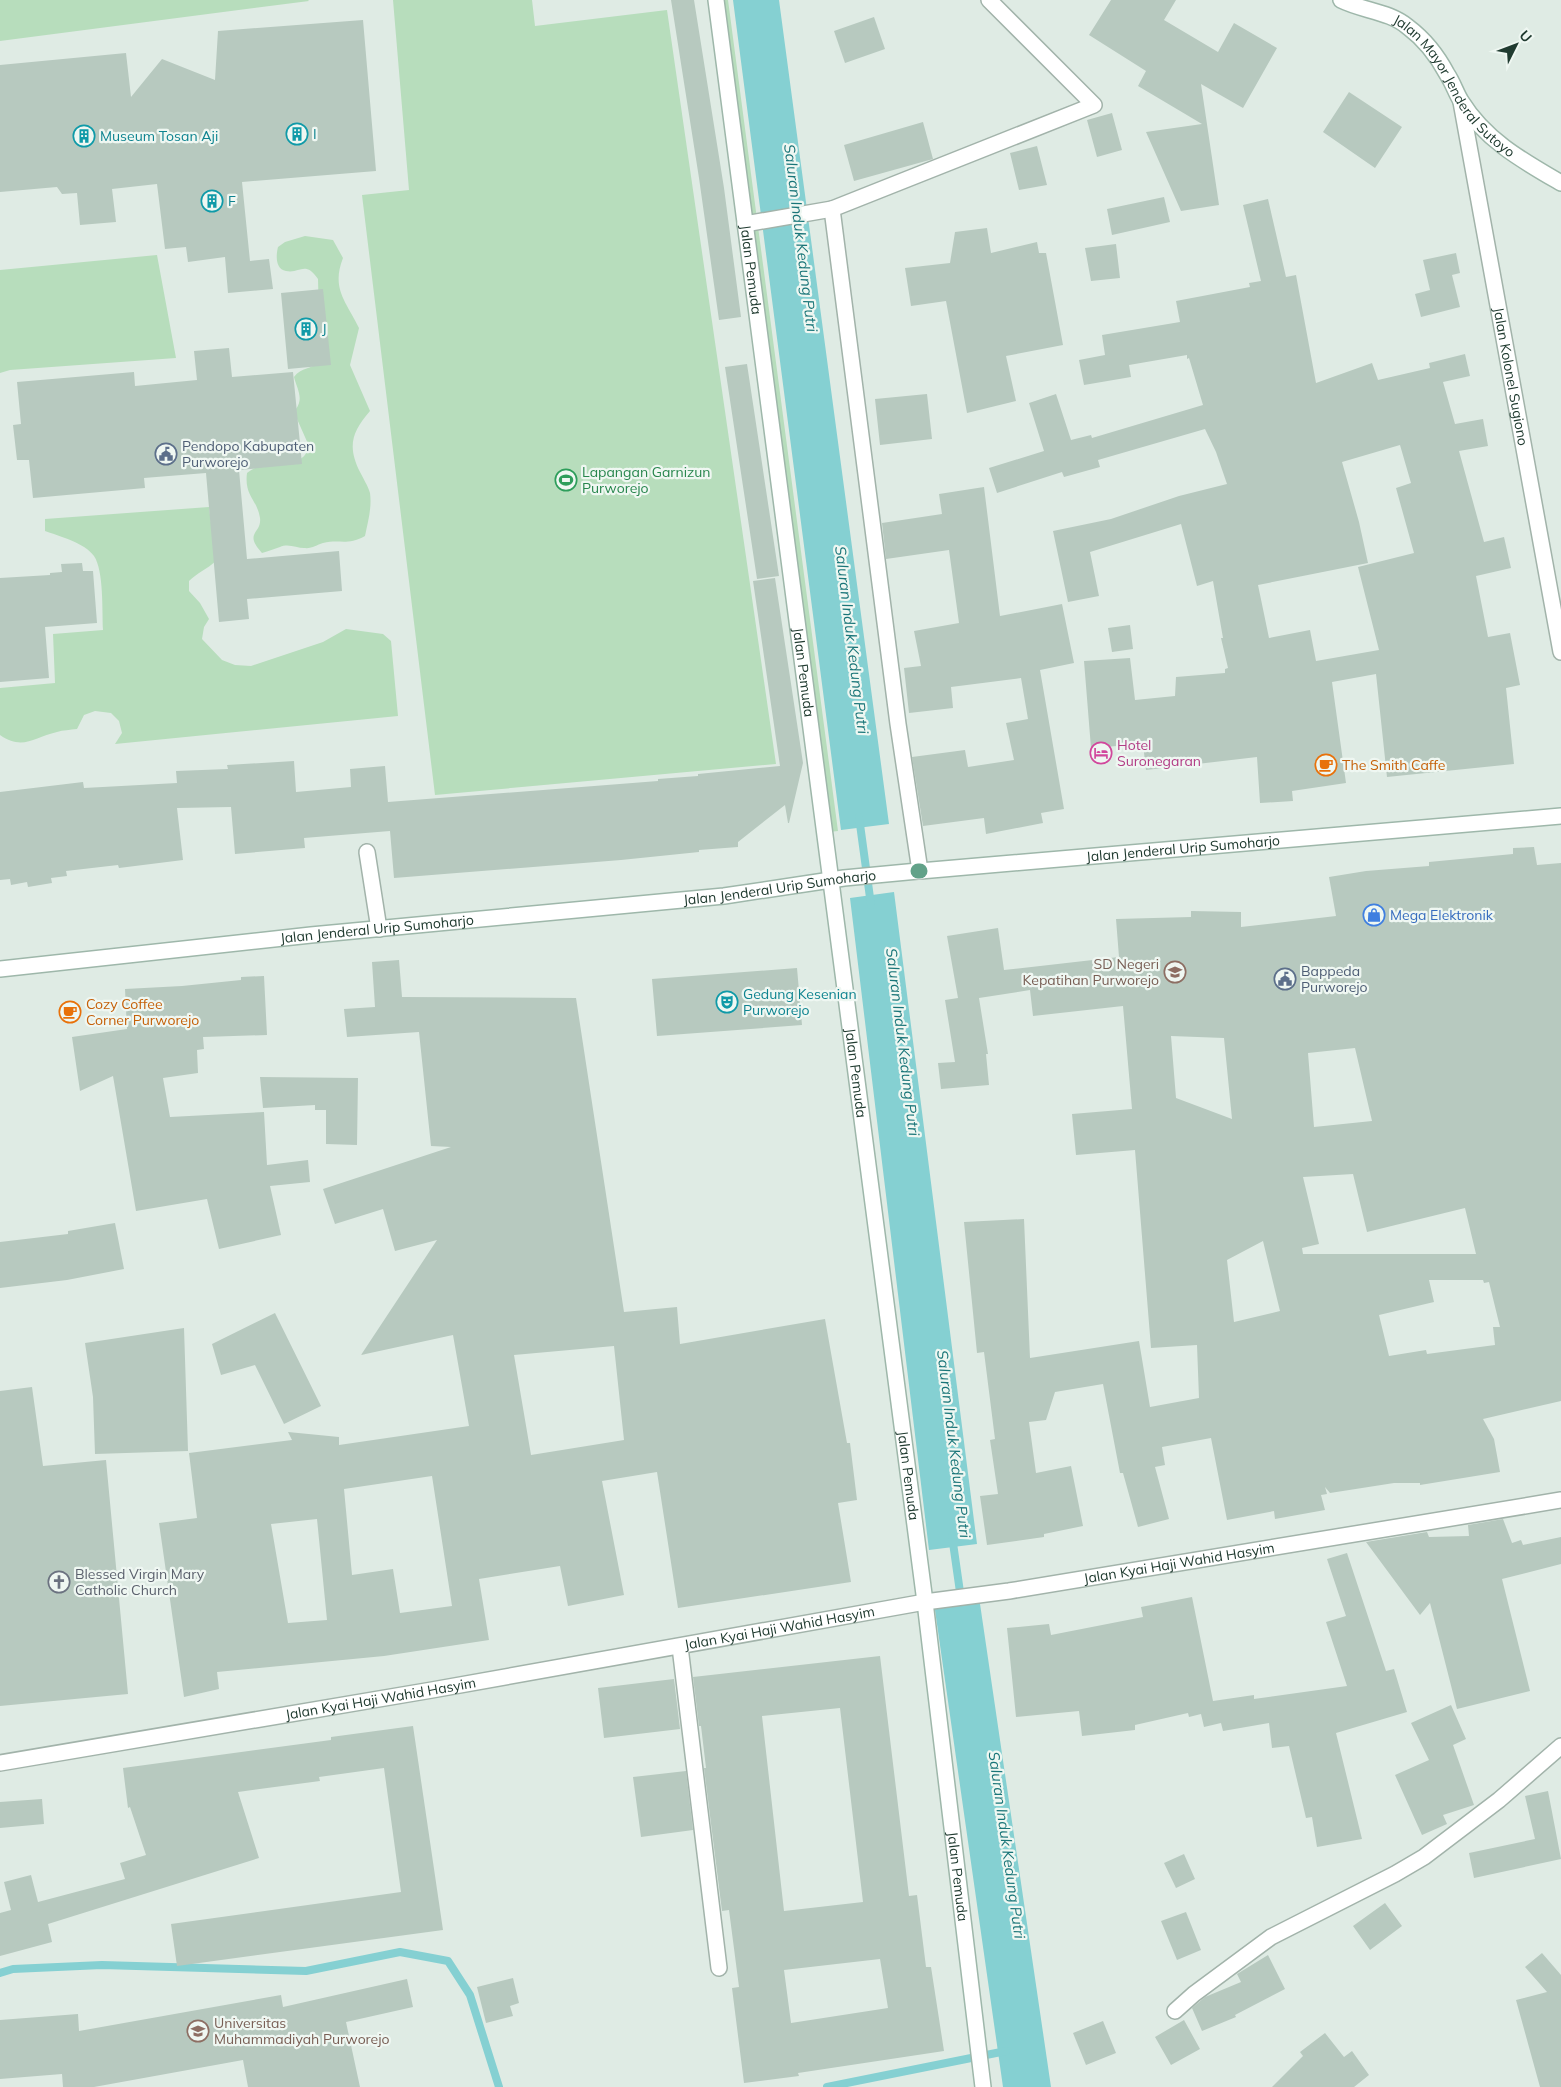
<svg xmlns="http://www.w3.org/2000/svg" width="1561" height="2087" font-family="Mulish,sans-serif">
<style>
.green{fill:#b7ddbc}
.water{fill:#85d0d2}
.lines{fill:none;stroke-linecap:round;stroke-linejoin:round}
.stream{stroke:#85d0d2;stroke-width:8}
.building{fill:#b7c9bf;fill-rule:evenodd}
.street-casing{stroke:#a2b3aa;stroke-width:18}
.secondary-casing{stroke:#9eb7aa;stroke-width:18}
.primary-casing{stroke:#c1c8c5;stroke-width:18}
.street{stroke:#fff;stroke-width:15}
.secondary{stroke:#fff;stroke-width:15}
.primary{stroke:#62a289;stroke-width:15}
.labels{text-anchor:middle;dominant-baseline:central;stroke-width:4.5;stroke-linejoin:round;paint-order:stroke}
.street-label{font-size:14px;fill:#203b30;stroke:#eff7f2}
.culture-label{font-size:14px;fill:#0d838f;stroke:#eff7f2;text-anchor:start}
.service-label{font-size:14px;fill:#4e5e75;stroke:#eff7f2;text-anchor:start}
.leisure-label{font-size:14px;fill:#27864d;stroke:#eff7f2;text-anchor:start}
.hotel-label{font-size:14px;fill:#b23c85;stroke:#eff7f2;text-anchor:start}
.food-label{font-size:14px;fill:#c56008;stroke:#eff7f2;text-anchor:start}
.shop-label{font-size:14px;fill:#366cbe;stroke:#eff7f2;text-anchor:start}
.education-label{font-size:14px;fill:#785e54;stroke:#eff7f2;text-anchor:end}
.worship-label{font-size:14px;fill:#5b616d;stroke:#eff7f2;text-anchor:start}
.water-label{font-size:15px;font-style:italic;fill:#197578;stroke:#eff7f2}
</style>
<rect width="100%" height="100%" fill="#dfebe4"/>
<path class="green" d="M0,0H308L309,1L0,41Z
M393,0H532L535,26L667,10L776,764L435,795L362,195L409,190Z
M719,0H728L838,831L829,832Z
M305,236L333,240L343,258C331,289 346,301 359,328L350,365L370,411C352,432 347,446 360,472C363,478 368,486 370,493C372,508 368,521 365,536C347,546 340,539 323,543C316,545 312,549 304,548C297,548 288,543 280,547C274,549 269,551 262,553C243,532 262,534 260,518C257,499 244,496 247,473C263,459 291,468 303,457C306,455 308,449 309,446L297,419L296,409C304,398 297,389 294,377C301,367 312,370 320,360L318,279C305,260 300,274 286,271C275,269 276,255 278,247L285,242Z
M157,255L176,358L10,370L0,373V270Z
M209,507L216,561C207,569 197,573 189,581V591L200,603L209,619L204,627L202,639L222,660L235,665L251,666L323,642L346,629L383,634L391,641L398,716L115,744L122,733L119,721L111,713L95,711L84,715L77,729C70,730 63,730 57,732C34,737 23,751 0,735V688L55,683L53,634L103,630C102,611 104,571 94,556C85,543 59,536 45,531V519Z"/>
<path class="water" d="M733,0H779L889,824L841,830Z
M894,892L977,1544L929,1550L850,898Z
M979,1597L1051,2087H1003L934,1603Z"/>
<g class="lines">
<path class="stream" d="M859,817L871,905
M952,1536L961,1599
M0,1973L13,1969L102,1965L306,1971L400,1952L448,1961L470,1995L499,2087
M827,2087L1006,2051"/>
</g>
<path class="building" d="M671,0H694L724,188L741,317L719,320L699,178Z
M1111,0H1176L1164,20L1218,52L1234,23L1277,48L1243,108L1201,84L1219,205L1181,211L1146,132L1202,124L1138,86L1146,71L1089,35Z
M874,17L885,49L845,63L834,31Z
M363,20L376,171L242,182L250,261L269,259L273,289L228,293L225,257L188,262L186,247L165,249L157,184L112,189L116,222L80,225L77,193L62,194L57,187L0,192V65L126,53L131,97L162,59L215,80L218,31Z
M1349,92L1402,127L1375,168L1323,132Z
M1112,113L1122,150L1097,157L1087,120Z
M923,122L933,159L854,181L844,145Z
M1037,146L1047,185L1019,190L1010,153Z
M1164,197L1170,222L1112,235L1107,209Z
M1268,199L1286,277L1296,275L1316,383L1372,363L1378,380L1430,368L1429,363L1465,354L1470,376L1443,382L1455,424L1483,419L1488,446L1459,451L1484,542L1504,537L1511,568L1476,576L1488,637L1510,633L1520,685L1506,688L1514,764L1387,777L1376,674L1332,682L1346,783L1292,791L1293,801L1260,803L1257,757L1146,770L1143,744L1091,748L1084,661L1130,658L1135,700L1175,696L1176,677L1225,673V669L1228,668L1221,638H1223L1213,581L1197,586L1181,524L1090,552L1099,596L1068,602L1053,531L1111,519L1179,496L1227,484L1216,452L1205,429L1098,460L1100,467L1064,477L1062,472L997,493L989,468L1044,451L1029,403L1056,394L1071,440L1091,435L1092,438L1203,405L1189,358L1187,359V355L1129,365L1131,377L1084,385L1079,360L1105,355L1102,335L1180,322L1176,301L1250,287L1249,283L1261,281L1243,205ZM1400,445L1411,483L1396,488L1414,553L1358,567L1379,650L1316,661L1310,630L1269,638L1258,585L1368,563L1359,522L1342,462Z
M987,228L991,253L1037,242L1039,253H1046L1063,345L1006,356L1016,401L967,413L946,301L911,306L905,268L950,263L955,232Z
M1116,244L1120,278L1091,281L1085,248Z
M1456,253L1460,273L1452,275L1460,307L1421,317L1415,294L1430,290L1423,260Z
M323,289L331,365L288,369L281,293Z
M229,348L232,377L293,372L302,464L239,470L247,559L339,551L342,591L247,599L249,619L219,622L206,473L144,478L145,488L33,498L29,460H17L13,425L21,424L17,382L134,372L135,386L197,380L194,351Z
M747,364L779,576L757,579L725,367Z
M927,394L932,439L880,445L875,399Z
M984,487L1000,616L1062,604L1074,663L1040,670L1064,809L1041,813L1043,823L986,834L984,818L923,826L912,757L965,750L968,767L1014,760L1006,723L1028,719L1021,678L951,687L953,708L909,713L904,668L921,666L914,631L959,623L949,550L886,559L882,523L942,514L939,494Z
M82,563L83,571H93L97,623L45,627L49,678L0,682V578L50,575V573L62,572L61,564Z
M775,578L803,763L789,823H788L785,805L738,842V847L699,850V852L621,860L394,878L390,831L304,838L305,848L235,854L231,807L177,808L183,860L119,868L118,865L66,871L67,876L51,878L52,883L28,887L27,882L11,885L10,879L0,880V792L83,782L84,788L177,783L176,771L228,769L227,765L294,761L296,792L351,787L350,769L385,766L388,802L658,781V779L698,776V774L780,766L753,581Z
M1130,625L1133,649L1112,652L1108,628Z
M1534,847L1537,865L1561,863V1401L1483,1419L1494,1439L1500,1472L1420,1485V1483H1394L1330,1493L1325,1487L1327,1494L1321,1495L1325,1510L1275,1519L1274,1511L1227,1520L1211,1438L1162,1447L1165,1465L1155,1467L1169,1519L1138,1527L1123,1473H1120L1103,1384L1055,1392L1046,1420L1029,1422L1036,1473L1071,1466L1083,1526L1044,1534V1537L987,1545L980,1496L998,1494L990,1440L995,1439L984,1352L977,1353L964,1222L1024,1219L1030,1358L1139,1341L1150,1407L1199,1398L1197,1345L1151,1348L1135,1150L1076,1155L1072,1114L1132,1109L1123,1006L1033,1016L1030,990L979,998L988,1054H986L989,1085L941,1089L938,1063L955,1062L945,1000L958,998L947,936L998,928L1004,970L1119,957L1116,919L1191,917V911L1241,912V927L1336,916L1329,877L1366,871L1429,866V862L1513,854V848ZM1171,1036L1224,1038L1232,1119L1176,1098ZM1355,1048L1372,1121L1314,1127L1308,1053ZM1353,1174L1367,1232L1465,1208L1476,1254H1303L1302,1248L1319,1244L1303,1177ZM1263,1241L1280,1311L1234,1322L1227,1260ZM1429,1280H1483L1484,1283L1489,1282L1500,1327H1493L1495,1345L1427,1354L1426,1350L1389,1356L1379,1315L1434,1302Z
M399,960L402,997L576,998L624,1312L677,1307L680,1344L825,1319L847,1443H850L857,1500L838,1503L851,1582L678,1608L657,1472L602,1481L624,1595L568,1606L560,1566L479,1579L489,1640L384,1656L217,1672L219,1689L184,1697L159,1523L197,1518L189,1453L292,1440L288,1432L339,1437V1445L469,1426L453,1335L361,1355L437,1240L395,1251L383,1209L335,1224L323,1189L451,1147L431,1146L419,1032L347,1037L344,1009L375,1007L372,962ZM614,1346L624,1440L531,1455L514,1355ZM432,1476L452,1606L400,1613L393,1569L352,1575L344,1489ZM317,1519L327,1620L288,1623L271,1524Z
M797,968L802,1025L657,1036L652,979Z
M264,976L267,1035L203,1037L204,1049L197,1050L198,1073L163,1078L170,1117L264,1112L267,1165L308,1160L310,1182L270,1186L281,1235L219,1249L207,1199L136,1211L113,1076L80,1091L72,1037L127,1029L125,989L182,986L241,980V977Z
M260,1077L358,1078L357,1145L326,1144V1110H315V1105L263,1108Z
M115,1223L124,1269L67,1280L0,1288V1242L68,1234V1231Z
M275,1313L321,1406L284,1424L255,1365L221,1375L212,1344Z
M184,1328L188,1451L95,1454L93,1397L85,1343Z
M32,1387L43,1466L106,1460L128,1694L0,1706V1391Z
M1503,1519L1512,1543L1521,1540L1523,1545L1561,1537V1564L1502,1579L1530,1691L1457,1709L1430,1603L1420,1615L1366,1542L1427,1532L1429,1537L1469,1536L1468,1525Z
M1347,1553L1386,1671L1394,1669L1407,1712L1336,1733L1362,1839L1317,1847L1312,1817L1306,1818L1289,1746L1272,1748L1269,1723L1223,1731L1221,1723L1204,1727L1201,1714L1189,1717L1188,1713L1135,1725V1730L1082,1736L1079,1711L1016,1717L1007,1628L1049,1624L1051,1635L1143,1617L1141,1607L1192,1597L1213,1701L1254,1695V1699L1347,1686L1326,1622L1346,1616L1327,1559Z
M880,1656L909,1896L917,1895L926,1967H931L944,2051L798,2073L799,2076L744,2083L732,1988L739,1987L729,1910L722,1911L704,1768H706L701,1726H699L693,1677ZM840,1708L863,1902L784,1911L762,1716ZM880,1959L888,2008L791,2023L784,1970Z
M674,1679L680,1729L604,1738L598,1688Z
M1451,1705L1466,1739L1453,1745L1474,1805L1443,1815L1447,1824L1422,1835L1395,1775L1429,1760L1411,1723Z
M413,1726L443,1930L177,1966L171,1924L401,1892L384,1768L319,1777L320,1781L238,1792L259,1858L48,1924L52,1942L0,1956V1913L11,1910L4,1882L31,1875L38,1902L125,1879L120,1863L146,1855L130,1807L128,1808L123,1768L331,1740V1737Z
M686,1771L693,1830L641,1837L633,1777Z
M1548,1791L1561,1859L1474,1878L1469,1853L1535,1839L1525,1796Z
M42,1799L44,1824L0,1828V1802Z
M1184,1854L1195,1879L1176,1888L1164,1863Z
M1385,1903L1402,1926L1370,1950L1353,1926Z
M1186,1912L1201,1950L1177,1960L1161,1921Z
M1542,1953L1561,1975V2087H1540L1516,2000L1547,1992L1525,1967Z
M1268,1955L1285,1989L1235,2015L1236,2017L1202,2031L1192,2008L1205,1997L1241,1982L1237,1974Z
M513,1978L519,2003L510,2006L513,2016L486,2023L477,1987Z
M407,1979L413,2007L346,2022L360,2087H248L243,2060L94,2087H63L62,2074L0,2079V2020L78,2014L79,2031L281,1995L283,2007Z
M1184,2020L1200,2049L1171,2065L1155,2037Z
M1103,2021L1116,2053L1086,2065L1073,2033Z
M1325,2033L1344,2057L1352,2051L1369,2075L1354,2087H1272L1303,2056L1300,2052Z"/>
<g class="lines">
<g class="street-casing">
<g id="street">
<path id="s1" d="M1461,102L1561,652"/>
<path d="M745,224L832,209"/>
<path d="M367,852L379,929"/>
<path d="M920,871L898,724L832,209L1094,105L989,0"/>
<path d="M680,1647L719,1968"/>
<path id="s2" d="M0,1763L432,1690L925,1602L1009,1591L1561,1500"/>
<path d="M1175,2011L1194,1994L1271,1937L1395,1874L1424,1857L1499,1800L1561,1746"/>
</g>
</g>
<g class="secondary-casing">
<g id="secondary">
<path id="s3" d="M716,0L925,1602L983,2087"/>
<path id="s4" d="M1341,0C1363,11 1389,11 1408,27C1424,39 1438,57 1447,74C1453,83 1456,93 1461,101C1485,140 1523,161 1561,183"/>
<path id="s5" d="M920,871L1561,816"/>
<path id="s6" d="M0,969L311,935L724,896L844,878L918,871"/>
</g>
</g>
<g class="primary-casing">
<path id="primary" d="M918,871H920"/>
</g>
<use href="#street" class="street"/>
<use href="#secondary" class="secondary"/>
<use href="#primary" class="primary"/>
</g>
<defs>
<g id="building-ring" transform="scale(1.125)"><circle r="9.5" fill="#eff7f2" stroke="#0f9aa8" stroke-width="1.5"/><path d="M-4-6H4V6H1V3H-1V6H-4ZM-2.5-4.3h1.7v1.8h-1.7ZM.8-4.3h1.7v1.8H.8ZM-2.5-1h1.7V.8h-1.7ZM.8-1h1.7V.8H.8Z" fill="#0f9aa8"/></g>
<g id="civic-ring" transform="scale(1.125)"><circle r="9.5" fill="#eff7f2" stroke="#5c6f8a" stroke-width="1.5"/><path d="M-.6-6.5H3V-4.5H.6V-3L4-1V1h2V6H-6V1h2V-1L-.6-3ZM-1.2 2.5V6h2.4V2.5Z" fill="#5c6f8a"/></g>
<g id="stadium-ring" transform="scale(1.125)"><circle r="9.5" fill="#eff7f2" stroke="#2e9e5b" stroke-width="1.5"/><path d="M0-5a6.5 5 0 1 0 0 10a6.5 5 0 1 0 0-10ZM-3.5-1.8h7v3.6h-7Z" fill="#2e9e5b"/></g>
<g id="hotel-ring" transform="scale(1.125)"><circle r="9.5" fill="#eff7f2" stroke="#d1479c" stroke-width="1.5"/><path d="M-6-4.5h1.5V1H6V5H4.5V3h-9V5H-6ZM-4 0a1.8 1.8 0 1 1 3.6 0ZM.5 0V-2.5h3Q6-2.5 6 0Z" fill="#d1479c"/></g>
<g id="cafe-ring" transform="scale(1.125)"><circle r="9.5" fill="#eff7f2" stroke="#e8710a" stroke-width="1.5"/><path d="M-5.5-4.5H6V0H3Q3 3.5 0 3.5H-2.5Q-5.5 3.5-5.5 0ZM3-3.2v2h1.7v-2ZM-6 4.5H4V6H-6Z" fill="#e8710a"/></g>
<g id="shop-ring" transform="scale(1.125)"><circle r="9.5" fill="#eff7f2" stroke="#3f7fe0" stroke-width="1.5"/><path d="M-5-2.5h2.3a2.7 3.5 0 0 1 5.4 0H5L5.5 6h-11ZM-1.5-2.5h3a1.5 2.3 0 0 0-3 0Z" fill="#3f7fe0"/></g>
<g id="school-ring" transform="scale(1.125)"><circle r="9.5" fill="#eff7f2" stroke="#8d6e63" stroke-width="1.5"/><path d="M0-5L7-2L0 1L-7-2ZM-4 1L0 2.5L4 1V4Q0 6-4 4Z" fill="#8d6e63"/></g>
<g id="theatre-ring" transform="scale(1.125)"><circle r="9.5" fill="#eff7f2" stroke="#0f9aa8" stroke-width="1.5"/><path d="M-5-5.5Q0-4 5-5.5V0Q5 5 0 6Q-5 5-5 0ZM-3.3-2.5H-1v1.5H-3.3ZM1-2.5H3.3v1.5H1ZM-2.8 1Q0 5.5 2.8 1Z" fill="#0f9aa8"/></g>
<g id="church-ring" transform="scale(1.125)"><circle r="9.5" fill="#eff7f2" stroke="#6b7280" stroke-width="1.5"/><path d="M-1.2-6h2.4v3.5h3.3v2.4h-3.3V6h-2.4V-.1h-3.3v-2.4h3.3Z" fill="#6b7280"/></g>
<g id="university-ring" transform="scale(1.125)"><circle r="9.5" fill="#eff7f2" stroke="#8d6e63" stroke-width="1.5"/><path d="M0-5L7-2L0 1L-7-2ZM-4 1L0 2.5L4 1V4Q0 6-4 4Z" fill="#8d6e63"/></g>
</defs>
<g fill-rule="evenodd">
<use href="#building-ring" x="297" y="134"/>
<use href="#building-ring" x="84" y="136"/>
<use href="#building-ring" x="212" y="201"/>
<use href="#building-ring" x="306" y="329"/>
<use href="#civic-ring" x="166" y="454"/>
<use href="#stadium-ring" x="566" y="480"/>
<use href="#hotel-ring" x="1101" y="753"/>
<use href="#cafe-ring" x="1326" y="765"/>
<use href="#shop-ring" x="1374" y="915"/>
<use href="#school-ring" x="1175" y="972"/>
<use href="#civic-ring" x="1285" y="979"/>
<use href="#theatre-ring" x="727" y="1002"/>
<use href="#cafe-ring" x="70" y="1012"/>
<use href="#church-ring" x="59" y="1582"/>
<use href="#university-ring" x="198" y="2031"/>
</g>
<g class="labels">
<g class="street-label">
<text stroke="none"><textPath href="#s4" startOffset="148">Jalan Mayor Jenderal Sutoyo</textPath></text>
<text stroke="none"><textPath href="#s3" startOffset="272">Jalan Pemuda</textPath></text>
<text stroke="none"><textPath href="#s1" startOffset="279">Jalan Kolonel Sugiono</textPath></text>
<text stroke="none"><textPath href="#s3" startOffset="678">Jalan Pemuda</textPath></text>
<text stroke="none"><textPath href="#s5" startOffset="264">Jalan Jenderal Urip Sumoharjo</textPath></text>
<text stroke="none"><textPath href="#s6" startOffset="784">Jalan Jenderal Urip Sumoharjo</textPath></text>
<text stroke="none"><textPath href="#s6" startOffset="379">Jalan Jenderal Urip Sumoharjo</textPath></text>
<text stroke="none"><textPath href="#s3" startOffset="1082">Jalan Pemuda</textPath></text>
<text stroke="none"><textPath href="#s3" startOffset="1488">Jalan Pemuda</textPath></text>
<text stroke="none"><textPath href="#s2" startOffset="1196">Jalan Kyai Haji Wahid Hasyim</textPath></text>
<text stroke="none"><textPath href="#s2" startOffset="791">Jalan Kyai Haji Wahid Hasyim</textPath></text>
<text stroke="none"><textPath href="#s2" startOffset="386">Jalan Kyai Haji Wahid Hasyim</textPath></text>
<text stroke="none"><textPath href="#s3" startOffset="1892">Jalan Pemuda</textPath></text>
</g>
<g class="culture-label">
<text x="313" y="134">I</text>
<text x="100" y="136">Museum Tosan Aji</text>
<text x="228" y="201">F</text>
<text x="322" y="329">J</text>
<text x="743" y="994">Gedung Kesenian<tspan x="743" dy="16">Purworejo</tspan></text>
</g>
<g class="service-label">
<text x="182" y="446">Pendopo Kabupaten<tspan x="182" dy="16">Purworejo</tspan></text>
<text x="1301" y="971">Bappeda<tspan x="1301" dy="16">Purworejo</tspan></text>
</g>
<g class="leisure-label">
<text x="582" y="472">Lapangan Garnizun<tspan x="582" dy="16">Purworejo</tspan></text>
</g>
<g class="hotel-label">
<text x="1117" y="745">Hotel<tspan x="1117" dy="16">Suronegaran</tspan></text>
</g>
<g class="food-label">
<text x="1342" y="765">The Smith Caffe</text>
<text x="86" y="1004">Cozy Coffee<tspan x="86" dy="16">Corner Purworejo</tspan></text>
</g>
<g class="shop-label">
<text x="1390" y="915">Mega Elektronik</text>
</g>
<g class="education-label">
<text x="1159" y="964">SD Negeri<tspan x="1159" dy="16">Kepatihan Purworejo</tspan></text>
<text x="214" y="2023" text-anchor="start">Universitas<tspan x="214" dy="16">Muhammadiyah Purworejo</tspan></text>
</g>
<g class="worship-label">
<text x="75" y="1574">Blessed Virgin Mary<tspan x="75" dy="16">Catholic Church</tspan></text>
</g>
<g class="water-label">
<text transform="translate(801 238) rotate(83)">Saluran Induk Kedung Putri</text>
<text transform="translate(852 640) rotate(83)">Saluran Induk Kedung Putri</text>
<text transform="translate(903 1042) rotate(83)">Saluran Induk Kedung Putri</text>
<text transform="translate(954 1444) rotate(83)">Saluran Induk Kedung Putri</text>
<text transform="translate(1007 1845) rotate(82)">Saluran Induk Kedung Putri</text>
</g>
</g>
<g transform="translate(1516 45) rotate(48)" stroke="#eff7f2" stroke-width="4" paint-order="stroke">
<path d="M0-4L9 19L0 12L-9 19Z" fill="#203b30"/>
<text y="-8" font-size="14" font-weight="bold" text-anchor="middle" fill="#203b30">U</text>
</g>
</svg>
